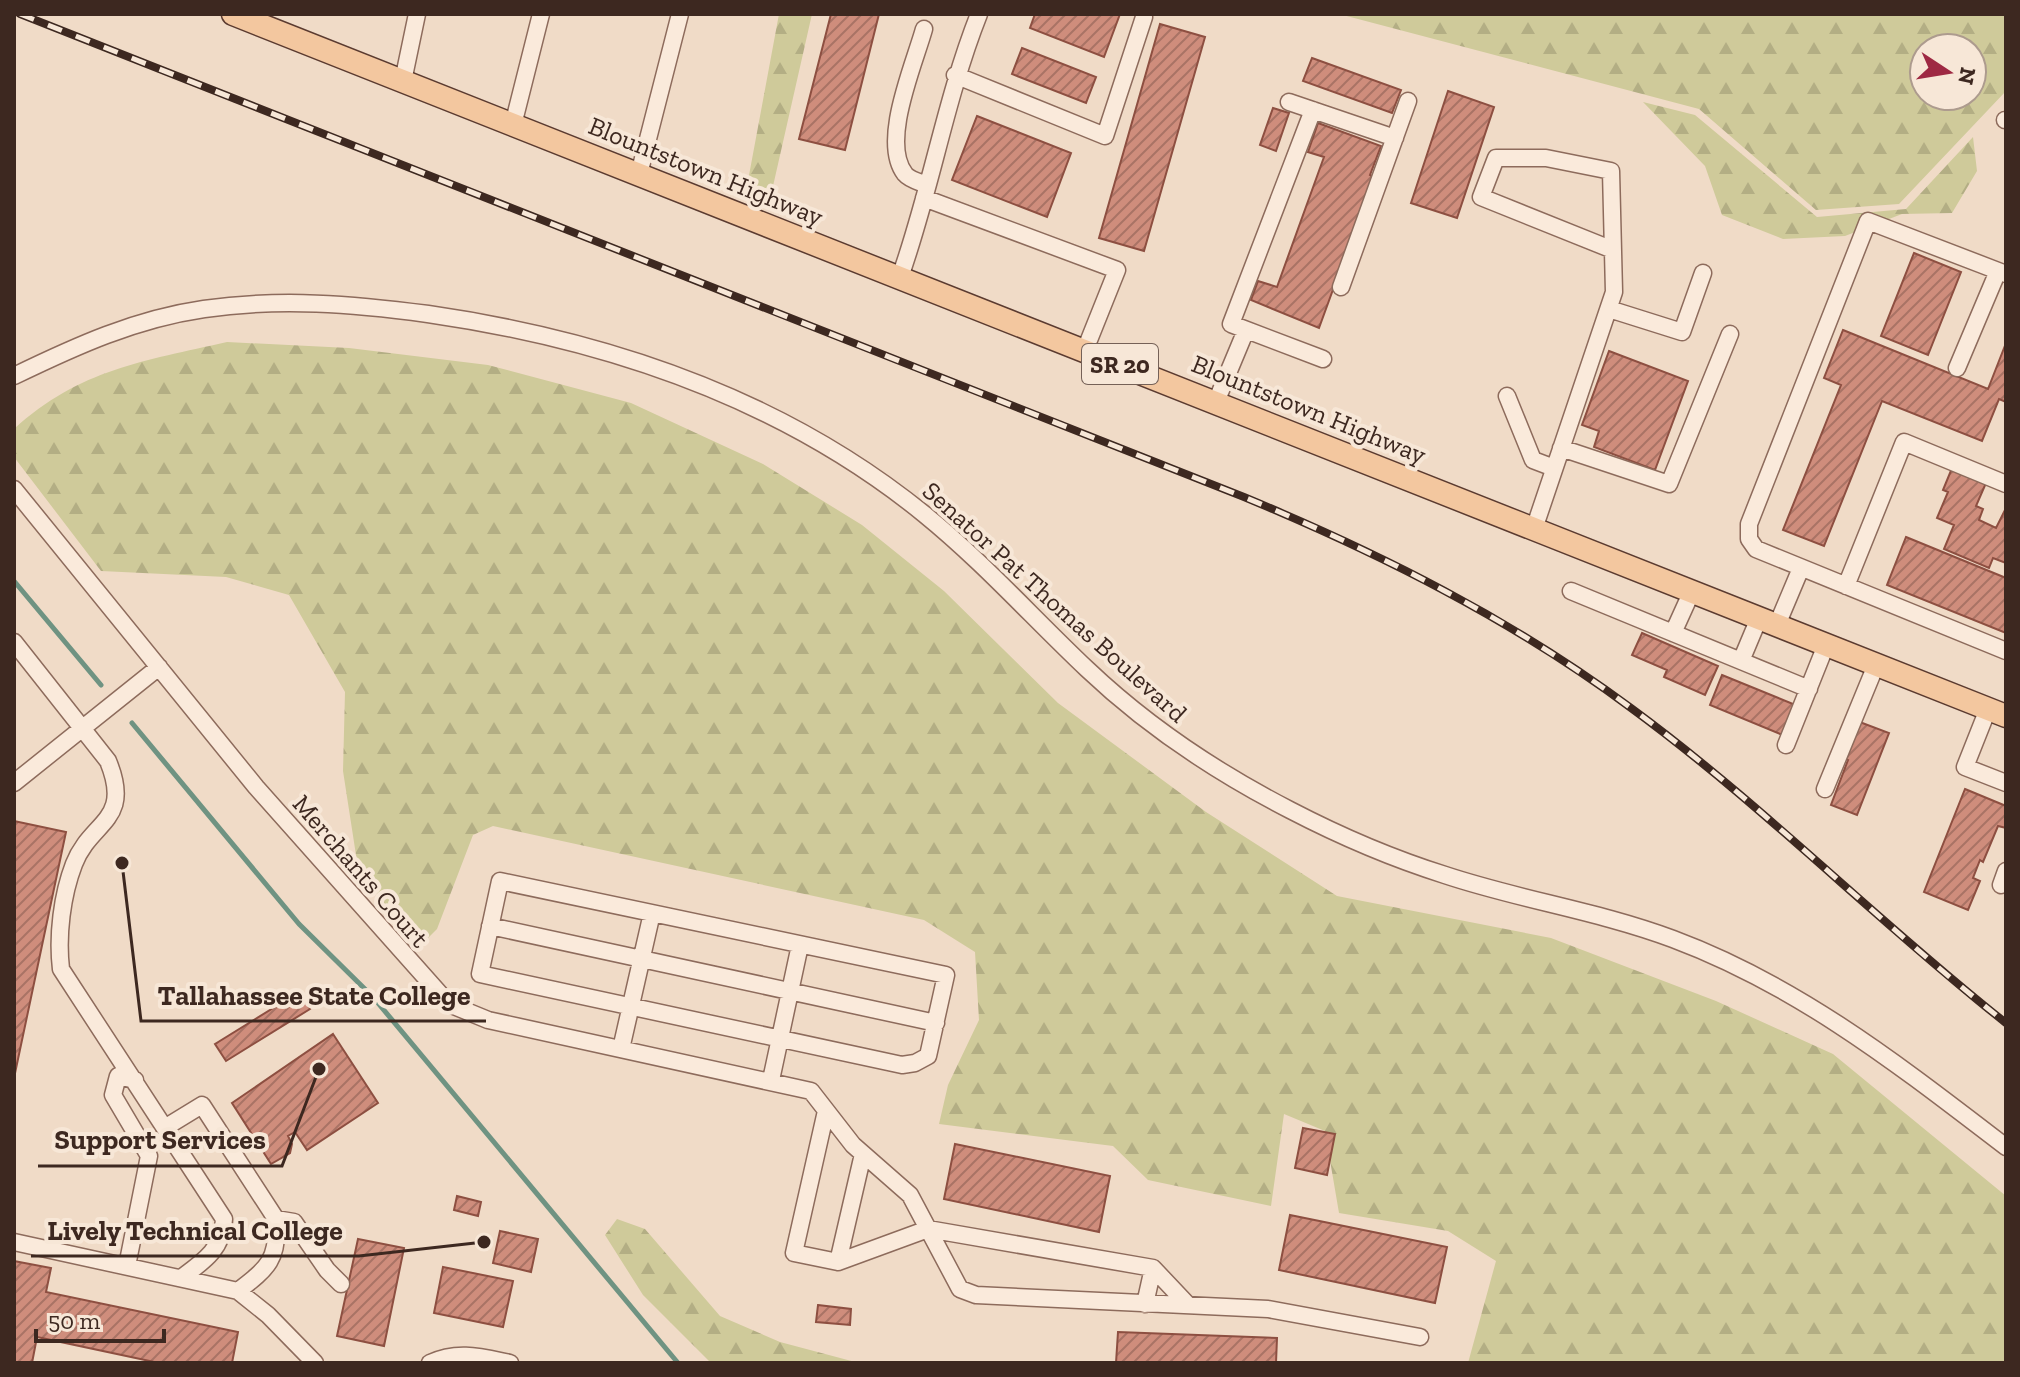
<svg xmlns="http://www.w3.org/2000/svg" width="2020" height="1377" font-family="'Zilla Slab',serif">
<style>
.forest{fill:url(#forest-firs);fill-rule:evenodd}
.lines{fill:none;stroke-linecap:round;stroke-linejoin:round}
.stream{stroke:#6f9382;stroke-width:5}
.building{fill:url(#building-hatch);stroke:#8d4f41;stroke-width:2}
.minor-casing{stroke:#8d6b5c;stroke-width:19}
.major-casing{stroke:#5b3b30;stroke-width:25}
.minor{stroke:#faeadb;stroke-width:16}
.major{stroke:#f3c79f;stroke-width:22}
.rail-casing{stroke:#3d2820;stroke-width:8}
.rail{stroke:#f7e7d7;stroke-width:5;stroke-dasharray:15;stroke-linecap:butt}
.labels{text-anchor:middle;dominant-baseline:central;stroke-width:8;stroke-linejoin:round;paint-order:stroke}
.shield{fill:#f7e7d7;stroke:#756157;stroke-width:2}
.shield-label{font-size:24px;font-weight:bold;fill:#3d2820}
.street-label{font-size:26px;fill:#3d2820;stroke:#f7e7d7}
.leader{fill:none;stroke:#3d2820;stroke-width:3}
.callout-dot{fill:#3d2820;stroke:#f7e7d7;stroke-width:3}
.callout-label{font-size:28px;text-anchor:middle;font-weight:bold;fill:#3d2820;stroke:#f7e7d7;stroke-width:8;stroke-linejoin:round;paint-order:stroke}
</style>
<defs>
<pattern id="forest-firs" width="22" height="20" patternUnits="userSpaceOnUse" patternTransform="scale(2)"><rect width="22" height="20" fill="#cfca9a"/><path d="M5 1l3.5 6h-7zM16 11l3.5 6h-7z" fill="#b3ae84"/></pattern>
<pattern id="building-hatch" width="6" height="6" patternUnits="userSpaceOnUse" patternTransform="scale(2)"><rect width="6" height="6" fill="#cf8d7c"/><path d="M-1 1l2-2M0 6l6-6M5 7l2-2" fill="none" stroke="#a97365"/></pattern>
</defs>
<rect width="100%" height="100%" fill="#f0dbc7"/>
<path class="forest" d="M779,14H812L771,195L747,186Z
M1339,14H2006V91L1899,204L1816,210L1699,109ZM1924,48H1972V96H1924Z
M1643,102L1695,115L1817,217L1906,209L1973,137L1977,171L1952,213L1902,214L1845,236L1783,239L1722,215L1705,166Z
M227,342L349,348L488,365L631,403L763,464L862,525L944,591L1058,703L1206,812L1337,896L1551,938L1716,1001L1833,1054L2006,1196V1363H1468L1496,1261L1448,1231L1339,1213L1325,1131L1284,1114L1271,1206L1148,1180L1113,1146L939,1124L948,1085L979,1020L975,952L924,920L493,826L473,835L437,929L418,948L358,868L343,771L345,692L289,595L226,577L101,571L14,457V429C80,369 144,361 227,342Z
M617,1219L645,1229L720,1316L780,1342L859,1363H711L643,1295L605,1235Z"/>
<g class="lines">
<path class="stream" d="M14,581L101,685
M132,723L299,924L373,997L678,1363"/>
</g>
<path class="building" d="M831,14H879L845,150L799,139Z
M1035,14H1120L1104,57L1030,28Z
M1160,24L1205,37L1144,251L1099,238Z
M1022,48L1096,77L1086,103L1012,74Z
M1312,58L1401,90L1392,113L1303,81Z
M1448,91L1494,107L1457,218L1411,203Z
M1273,108L1289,113L1276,151L1260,145Z
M977,116L1071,153L1047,217L952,180Z
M1318,123L1381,146L1370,175L1374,177L1319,328L1251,300L1258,281L1277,287L1324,157L1308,152Z
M1914,253L1961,272L1928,355L1881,336Z
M1843,330L1988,389L2006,343V402L1999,399L1982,441L1882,401L1824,546L1783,530L1841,385L1824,378Z
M1609,351L1688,381L1655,470L1594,447L1599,431L1582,425Z
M1952,468L1986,483L1976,506L1983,509L1979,520L1996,528L2006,508V563L1993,558L1989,568L1944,549L1954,525L1937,518L1948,492L1943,490Z
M1906,537L2006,578V633L1887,585Z
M1642,633L1718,666L1705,695L1664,677L1667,670L1632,655Z
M1722,675L1798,706L1785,736L1710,705Z
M1857,721L1889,733L1857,815L1831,805L1848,760L1842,758Z
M1965,789L2006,806V828L1998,826L1983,862L1980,860L1973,878L1980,881L1968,910L1924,892Z
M14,821L66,832L14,1078Z
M299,992L310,1009L226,1061L215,1044Z
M333,1034L378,1103L307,1150L295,1132L288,1136L292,1144L290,1153L271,1164L232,1103Z
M1303,1128L1335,1134L1327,1175L1295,1168Z
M955,1144L1110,1176L1099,1232L944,1199Z
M457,1196L481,1202L478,1216L454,1210Z
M1290,1215L1447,1247L1435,1303L1279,1270Z
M500,1231L538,1239L531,1272L493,1263Z
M358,1239L404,1248L384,1346L337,1336Z
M14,1261L51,1268L46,1292L238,1332L232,1363H159L37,1337L32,1363H14Z
M443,1267L513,1281L503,1327L434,1313Z
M818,1305L851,1309L850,1325L816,1322Z
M1118,1332L1277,1338L1276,1363H1116Z"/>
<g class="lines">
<g class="minor-casing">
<path id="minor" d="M924,29C914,65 880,142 905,174C910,180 920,182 927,185
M955,75L1105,136L1144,17
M403,81L417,14
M1289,102L1395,138
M1313,110L1231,324L1323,359
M2005,120H2006
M513,125L541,14
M639,174L680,14
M924,198L1117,270L1085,350
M2006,274L1868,221L1749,524V539L1756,549L2006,651
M900,277C931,190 945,100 979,14
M1341,287L1408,101
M1609,309L1682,332L1703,273
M1957,368L1998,271
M14,376C76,346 135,319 204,309C280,298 353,304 428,314C608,340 781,398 924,514C982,561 1032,617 1087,669C1147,726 1216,772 1290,810C1340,836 1391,858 1445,875C1520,900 1598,911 1673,939C1799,986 1900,1066 2006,1147
M1507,396L1533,460L1554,468
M1216,402L1246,330
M1561,448L1669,484L1730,334
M14,489L256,787L449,1004L488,1020L811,1091L853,1145L910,1195L960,1289L976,1295L1268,1309L1420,1337
M1534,529L1614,292L1611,171L1546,158H1496L1481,197L1613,250
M1846,586L1904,442L2006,484
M1571,591L1809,689
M1777,625L1801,568
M1673,633L1692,591
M14,642L108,761C133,822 91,820 74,864C62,895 57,936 61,969L224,1219C223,1249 203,1262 181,1278
M1741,661L1759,618
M1988,709L1965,767L2006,783
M1786,745L1826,645
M14,783L159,667
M1825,789L1876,665
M500,881L946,975L928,1056L915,1063L902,1065L480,974Z
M2001,885L2006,871
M490,926L936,1023
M621,1049L652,913
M771,1080L800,945
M826,1111L794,1253L838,1262
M166,1127L202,1105L276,1219C279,1259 268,1268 238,1291
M863,1154L838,1262L928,1229L1153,1268L1188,1305
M276,1219L294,1222L327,1270L341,1284
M14,1242L238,1291L268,1315L315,1363
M127,1266L149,1156L113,1095L118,1076L135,1080
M1145,1304L1153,1268
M430,1363C458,1350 481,1357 510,1363"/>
</g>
<g class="major-casing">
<path id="major" d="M233,14L2006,716"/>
</g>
<use href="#minor" class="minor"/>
<use href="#major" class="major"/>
<g class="rail-casing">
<path id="rail" d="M20,14L1244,497C1381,554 1511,619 1631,708C1762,804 1878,922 2006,1023"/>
</g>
<use href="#rail" class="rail"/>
</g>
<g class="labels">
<rect class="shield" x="1082" y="344" width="76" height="40" rx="6"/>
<g class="shield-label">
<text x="1120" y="364">SR 20</text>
</g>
<g class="street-label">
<text transform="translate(706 171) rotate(22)">Blountstown Highway</text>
<text transform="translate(1309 409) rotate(22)">Blountstown Highway</text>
<text transform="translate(1055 602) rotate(42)">Senator Pat Thomas Boulevard</text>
<text transform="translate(361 871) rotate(49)">Merchants Court</text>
</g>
</g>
<path class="leader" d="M122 863L141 1021H486M319 1069L282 1166H38M484 1242L359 1256H31"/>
<g class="callout-dot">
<circle cx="122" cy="863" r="8"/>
<circle cx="319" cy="1069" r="8"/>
<circle cx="484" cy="1242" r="8"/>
</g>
<g class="callout-label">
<text x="314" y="1005">Tallahassee State College</text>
<text x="160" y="1149">Support Services</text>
<text x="195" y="1240">Lively Technical College</text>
</g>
<rect width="2020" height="1377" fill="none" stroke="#3d2820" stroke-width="32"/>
<g transform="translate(1948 72) rotate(102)"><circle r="38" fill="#f7e7d7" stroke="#ad9b8e" stroke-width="2"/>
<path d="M0-6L14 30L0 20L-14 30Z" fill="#9e2943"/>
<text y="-12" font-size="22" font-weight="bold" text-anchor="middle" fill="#3d2820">N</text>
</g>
<path d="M36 1329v12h128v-12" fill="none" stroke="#3d2820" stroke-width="4"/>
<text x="48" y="1329" font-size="24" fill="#3d2820" stroke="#f7e7d7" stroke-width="6" paint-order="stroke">50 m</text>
</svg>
